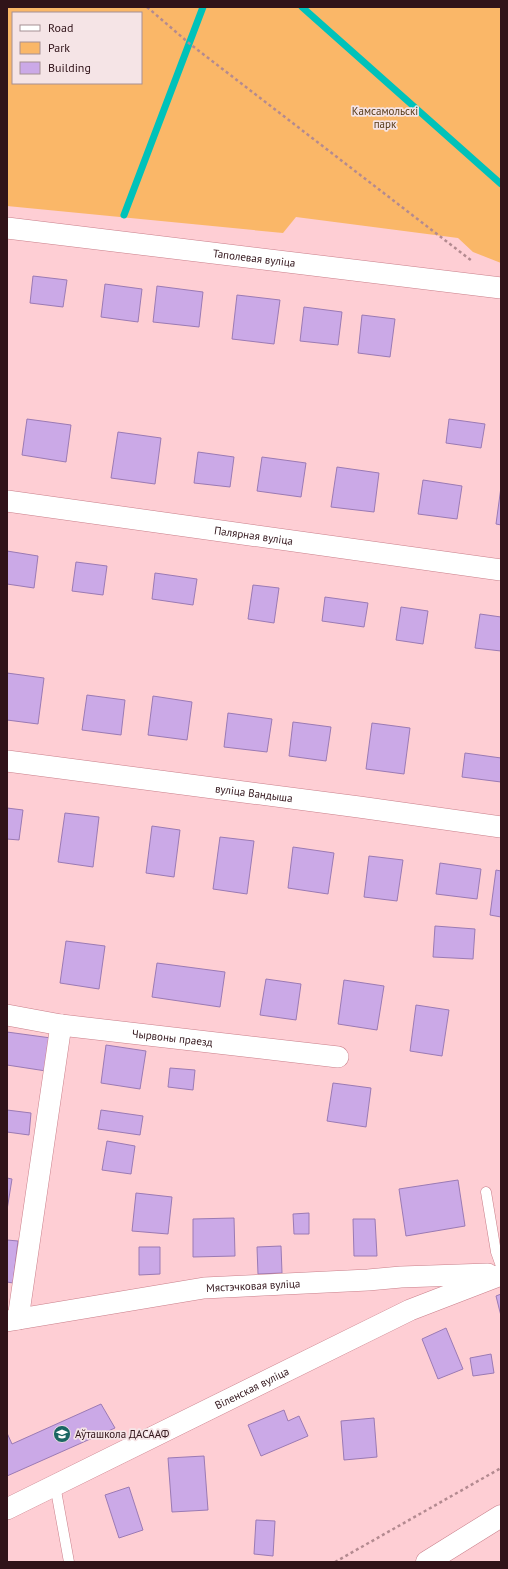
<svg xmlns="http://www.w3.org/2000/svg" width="508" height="1569" font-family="'PT Sans',sans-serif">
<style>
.green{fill:#fab768;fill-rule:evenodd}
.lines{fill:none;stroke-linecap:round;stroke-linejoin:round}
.stream{stroke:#00c2ba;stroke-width:7}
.building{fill:#cba9e7;stroke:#9b7ab4}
.lane-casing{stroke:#c97f8a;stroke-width:11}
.street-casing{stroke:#c97f8a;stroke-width:22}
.primary-casing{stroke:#c97f8a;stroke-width:23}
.path{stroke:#b38a90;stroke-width:2.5;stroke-dasharray:3 3;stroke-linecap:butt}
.lane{stroke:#fff;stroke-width:10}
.street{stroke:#fff;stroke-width:21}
.primary{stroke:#fff;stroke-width:22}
.labels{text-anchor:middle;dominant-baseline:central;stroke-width:3.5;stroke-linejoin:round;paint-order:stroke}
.park-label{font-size:11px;fill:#563a18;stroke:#f5e4e6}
.street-label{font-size:11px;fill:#301319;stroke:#f5e4e6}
.poi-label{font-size:11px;fill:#301319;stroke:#f5e4e6;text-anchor:start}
</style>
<rect width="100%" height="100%" fill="#feced4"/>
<path class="green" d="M7,7H501V263L473,252L458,238L296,217L283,233L7,206ZM13,13H141V83H13Z"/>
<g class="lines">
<path class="stream" d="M302,7L501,184
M124,215L203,7"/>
</g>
<path class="building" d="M33,276L67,280L63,307L30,303Z
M105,284L142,289L138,322L101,317Z
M157,286L203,292L199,327L153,322Z
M237,295L280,300L274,344L232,339Z
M304,307L342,312L338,345L300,341Z
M362,315L395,319L390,357L358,353Z
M27,419L71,425L66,462L22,455Z
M449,419L485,424L481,448L446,443Z
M118,432L161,438L155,484L111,478Z
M198,452L234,457L230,487L194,483Z
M262,457L306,463L301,497L257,491Z
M337,467L379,473L374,512L331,507Z
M423,480L462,486L457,519L418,514Z
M501,487V525L496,524Z
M7,551L38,556L34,588L7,584Z
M76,562L107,566L103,595L72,591Z
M155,573L197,579L193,605L152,599Z
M253,585L279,588L274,623L248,619Z
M325,597L368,603L364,627L322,621Z
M401,607L428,611L423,644L396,640Z
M480,614L501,617V651L475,648Z
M7,673L44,678L38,724L7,720Z
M87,695L125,700L121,735L82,730Z
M153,696L192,702L187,740L148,735Z
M228,713L272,719L267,752L224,747Z
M293,722L331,727L326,761L289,756Z
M372,723L410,728L404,774L366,769Z
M465,753L501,758V782L462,777Z
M7,808L23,810L19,840L7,839Z
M65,813L99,817L93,867L58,862Z
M152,826L180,830L174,877L146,873Z
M220,837L254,841L247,894L213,889Z
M293,847L334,853L328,894L288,888Z
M369,856L403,860L397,901L364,897Z
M440,863L481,869L477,899L436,894Z
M496,870L501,871V917L490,915Z
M435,926L475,929L473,959L433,957Z
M66,941L105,946L99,989L60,983Z
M157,963L225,972L220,1007L152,997Z
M266,979L301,984L296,1020L260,1015Z
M344,980L384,986L377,1030L338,1024Z
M416,1005L449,1010L442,1056L410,1051Z
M7,1032L51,1038L46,1071L7,1065Z
M106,1045L146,1051L140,1089L101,1083Z
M170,1068L195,1070L193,1090L168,1087Z
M333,1083L371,1088L366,1127L327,1121Z
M7,1110L31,1113L29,1135L7,1132Z
M101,1110L143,1116L140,1135L98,1129Z
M107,1141L135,1146L131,1174L102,1170Z
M7,1178L12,1179L7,1210Z
M458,1180L465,1226L406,1236L399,1189Z
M136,1193L172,1197L168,1234L132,1231Z
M309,1213V1234H294L293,1214Z
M234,1218L235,1256L193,1257V1219Z
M353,1219H375L377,1256H354Z
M7,1240L18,1241L13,1283L7,1282Z
M281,1246L282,1273L258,1274L257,1247Z
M139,1247H160V1274L139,1275Z
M501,1294V1316L496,1296Z
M446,1328L463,1369L438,1379L422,1339Z
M491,1354L494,1373L473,1376L470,1358Z
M101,1404L115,1428L7,1476V1433L12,1444Z
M284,1410L288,1421L299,1416L308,1436L261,1456L248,1425Z
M374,1418L377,1457L344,1460L341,1421Z
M204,1456L208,1510L172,1512L168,1458Z
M129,1487L143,1530L119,1538L105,1495Z
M256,1520L275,1521L273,1556L254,1554Z"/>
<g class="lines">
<g class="lane-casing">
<path id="lane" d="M486,1192L496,1252L501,1266
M55,1485L69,1562"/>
</g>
<g class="street-casing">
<g id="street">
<path id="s1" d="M7,228L501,288"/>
<path id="s2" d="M7,501L501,570"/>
<path id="s3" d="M7,761L359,807L501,827"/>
<path id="s4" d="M7,1015L61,1025L338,1057"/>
<path d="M18,1319L61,1025"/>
<path id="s5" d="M7,1321L204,1288L368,1280L401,1277L488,1274"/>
<path id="s6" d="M7,1509L410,1310L501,1275"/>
</g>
</g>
<g class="primary-casing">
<path id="primary" d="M427,1562L501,1516"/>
</g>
<path class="path" d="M147,7L190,44L472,261
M335,1562L501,1468"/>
<use href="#lane" class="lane"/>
<use href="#street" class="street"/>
<use href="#primary" class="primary"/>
</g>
<defs>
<g id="school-disc" transform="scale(0.9)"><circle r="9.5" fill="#1a6662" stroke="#f5e4e6"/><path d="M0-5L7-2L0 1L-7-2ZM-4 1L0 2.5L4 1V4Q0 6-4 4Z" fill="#fff"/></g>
</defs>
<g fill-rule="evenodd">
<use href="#school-disc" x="62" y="1434"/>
</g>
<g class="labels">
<g class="park-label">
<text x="385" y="111">Камсамольскі<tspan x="385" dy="13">парк</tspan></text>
</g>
<g class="street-label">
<text stroke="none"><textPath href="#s1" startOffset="249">Таполевая вуліца</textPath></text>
<text stroke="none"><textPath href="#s2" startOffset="249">Палярная вуліца</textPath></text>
<text stroke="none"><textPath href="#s3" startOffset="249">вуліца Вандыша</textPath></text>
<text stroke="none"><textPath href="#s4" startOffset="167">Чырвоны праезд</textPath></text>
<text stroke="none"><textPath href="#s5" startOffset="249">Мястэчковая вуліца</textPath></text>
<text stroke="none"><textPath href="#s6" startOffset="273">Віленская вуліца</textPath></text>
</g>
<g class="poi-label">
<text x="75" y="1434">Аўташкола ДАСААФ</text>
</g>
</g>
<rect width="508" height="1569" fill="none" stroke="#301319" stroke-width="16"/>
<rect x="12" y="12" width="130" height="72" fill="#f5e4e6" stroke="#a69094"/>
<rect x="20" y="25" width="20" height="6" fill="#ffffff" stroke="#a69094"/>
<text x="48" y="32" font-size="12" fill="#301319">Road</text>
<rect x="20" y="42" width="20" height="12" fill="#fab768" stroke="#a69094"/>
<text x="48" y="52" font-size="12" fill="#301319">Park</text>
<rect x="20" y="62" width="20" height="12" fill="#cba9e7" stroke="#a69094"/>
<text x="48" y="72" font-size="12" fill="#301319">Building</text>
</svg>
